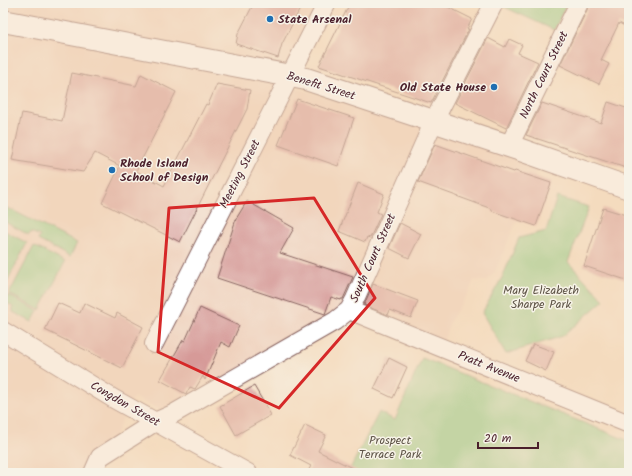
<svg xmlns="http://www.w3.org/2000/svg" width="632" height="476" font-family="Kalam,sans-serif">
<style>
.built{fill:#efd0bb}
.green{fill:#8acd86;stroke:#6a7658}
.building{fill:#d69a98}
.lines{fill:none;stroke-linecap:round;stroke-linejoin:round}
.minor-casing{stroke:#86615e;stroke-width:20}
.tertiary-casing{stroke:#86615e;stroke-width:24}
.minor{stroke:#fff;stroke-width:18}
.tertiary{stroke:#fff;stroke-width:22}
.marked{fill:none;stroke:#d62828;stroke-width:3;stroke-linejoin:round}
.poi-dot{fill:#1f6fb2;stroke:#f7f3e8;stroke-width:1.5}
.labels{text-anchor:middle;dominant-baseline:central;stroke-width:3;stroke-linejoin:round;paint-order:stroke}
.poi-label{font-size:12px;font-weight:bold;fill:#4a1f2b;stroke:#f7f3e8;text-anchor:start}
.street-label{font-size:12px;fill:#4a1f2b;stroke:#f7f3e8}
.park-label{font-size:12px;fill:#5d5346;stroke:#f7f3e8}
</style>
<rect width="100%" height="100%" fill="#f7f3e8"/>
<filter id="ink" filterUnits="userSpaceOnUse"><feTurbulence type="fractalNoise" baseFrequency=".025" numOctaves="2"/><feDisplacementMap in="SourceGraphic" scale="8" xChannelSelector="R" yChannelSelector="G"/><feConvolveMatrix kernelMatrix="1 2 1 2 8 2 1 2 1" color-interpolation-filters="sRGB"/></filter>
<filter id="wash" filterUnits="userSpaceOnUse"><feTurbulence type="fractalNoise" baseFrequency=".012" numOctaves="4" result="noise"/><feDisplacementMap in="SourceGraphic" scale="16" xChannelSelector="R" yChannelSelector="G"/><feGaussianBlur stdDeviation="0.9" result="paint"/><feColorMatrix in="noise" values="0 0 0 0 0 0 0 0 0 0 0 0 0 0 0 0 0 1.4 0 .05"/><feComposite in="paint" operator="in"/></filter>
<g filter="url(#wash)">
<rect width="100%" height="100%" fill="#f4dbbe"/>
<path class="built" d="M3,3H324L285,85L423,124L541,163L495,272L487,281L474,280L468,293L450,321L440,352L351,309L165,412L134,397L128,406L115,436L105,450L93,473H3Z"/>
<path class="green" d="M499,3H567L554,30L498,4Z
M557,197L589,207L568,262L604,300L563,336L506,354L482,313L503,276L519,238L546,231Z
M4,206L77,243L70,257L38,240L40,236L31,232L29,235L3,221Z
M3,230L27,243L3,290Z
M34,246L65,262L40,310L9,294Z
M8,295L38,311L32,322L13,312V307L5,302Z
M422,358L629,441V473H348L379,412L395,420Z"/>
<g id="blocks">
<path class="building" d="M254,3H303L282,44L278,58L236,44L238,34Z
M350,3H440L472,19L467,29H469L431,103L319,66Z
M589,3H629V28L619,23L601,60L609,64L599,84L560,65L588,8Z
M488,38L505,47L509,39L522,45L518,53L538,62L506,128L455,103Z
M72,73L136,86L141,74L176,92L136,171L164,186L206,104L208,105L217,84L250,90L247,109L180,242L102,203L120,166L95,153L83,172L12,160L22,113L62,121Z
M297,99L354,118L338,166L278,145Z
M608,102L629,109V169L526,135L542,103L601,123Z
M435,144L514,172L515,171L551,183L536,226L492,211V209L418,182Z
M358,183L384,194L377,212L381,214L370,238L367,237L365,242L339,231Z
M247,201L294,228L280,253L353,277L343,299H341V300L331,297L325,314L217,278L236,219Z
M603,208L629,216V281L584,266Z
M400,223L421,234L409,258L389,248Z
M373,284L418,301L411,318L390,310L388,315L364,305Z
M58,303L80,313L84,303L115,318L117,313L143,327L122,368L45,330Z
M200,308L239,326L230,347L221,342L205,380L203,376L195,389L190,387L186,394L160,380L183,340L185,341Z
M533,344L554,352L546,371L525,361Z
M389,358L407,367L393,398L374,389Z
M254,386L271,415L236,435L220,406Z
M305,425L326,435L318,451L362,473H307L311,466L290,455Z"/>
</g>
</g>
<g filter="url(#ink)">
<use href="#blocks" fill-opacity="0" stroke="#86615e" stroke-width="1"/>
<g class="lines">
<g class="minor-casing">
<path id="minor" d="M509,146L579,3
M349,310L629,424
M3,331L114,399L248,473
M154,344L327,3
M93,473L100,457L155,422L173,414L335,321L349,310L355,299L434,121L494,3"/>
</g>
<g class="tertiary-casing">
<path id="tertiary" d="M3,21L306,79L518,149L629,188"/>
</g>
<use href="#minor" class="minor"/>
<use href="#tertiary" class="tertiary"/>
</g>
</g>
<path d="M0 0H632V476H0ZM314,198L375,298L279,408L158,352L169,208Z" fill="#f4dbbe" fill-opacity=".55" fill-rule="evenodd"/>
<path class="marked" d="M314,198L375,298L279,408L158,352L169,208Z"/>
<g class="poi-dot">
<circle cx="270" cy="19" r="4"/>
<circle cx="494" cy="87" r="4"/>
<circle cx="112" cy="170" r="4"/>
</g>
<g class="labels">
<g class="poi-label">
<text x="278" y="19">State Arsenal</text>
<text x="486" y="87" text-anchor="end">Old State House</text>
<text x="120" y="163">Rhode Island<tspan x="120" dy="14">School of Design</tspan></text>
</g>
<g class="street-label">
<text transform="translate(544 75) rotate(-64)">North Court Street</text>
<text transform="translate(321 86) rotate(17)">Benefit Street</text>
<text transform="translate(240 174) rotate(-63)">Meeting Street</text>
<text transform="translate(373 258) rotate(-66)">South Court Street</text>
<text transform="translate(489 367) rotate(22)">Pratt Avenue</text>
<text transform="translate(125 404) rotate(30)">Congdon Street</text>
</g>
<g class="park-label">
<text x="541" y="290">Mary Elizabeth<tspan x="541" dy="14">Sharpe Park</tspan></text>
<text x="390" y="440">Prospect<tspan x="390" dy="14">Terrace Park</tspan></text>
</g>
</g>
<rect width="632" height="476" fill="none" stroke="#f7f3e8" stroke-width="16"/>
<path d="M478 442v6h60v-6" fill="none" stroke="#4a1f2b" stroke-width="2"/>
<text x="484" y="442" font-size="12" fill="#4a1f2b" stroke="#f7f3e8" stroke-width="3" paint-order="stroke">20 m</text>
</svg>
